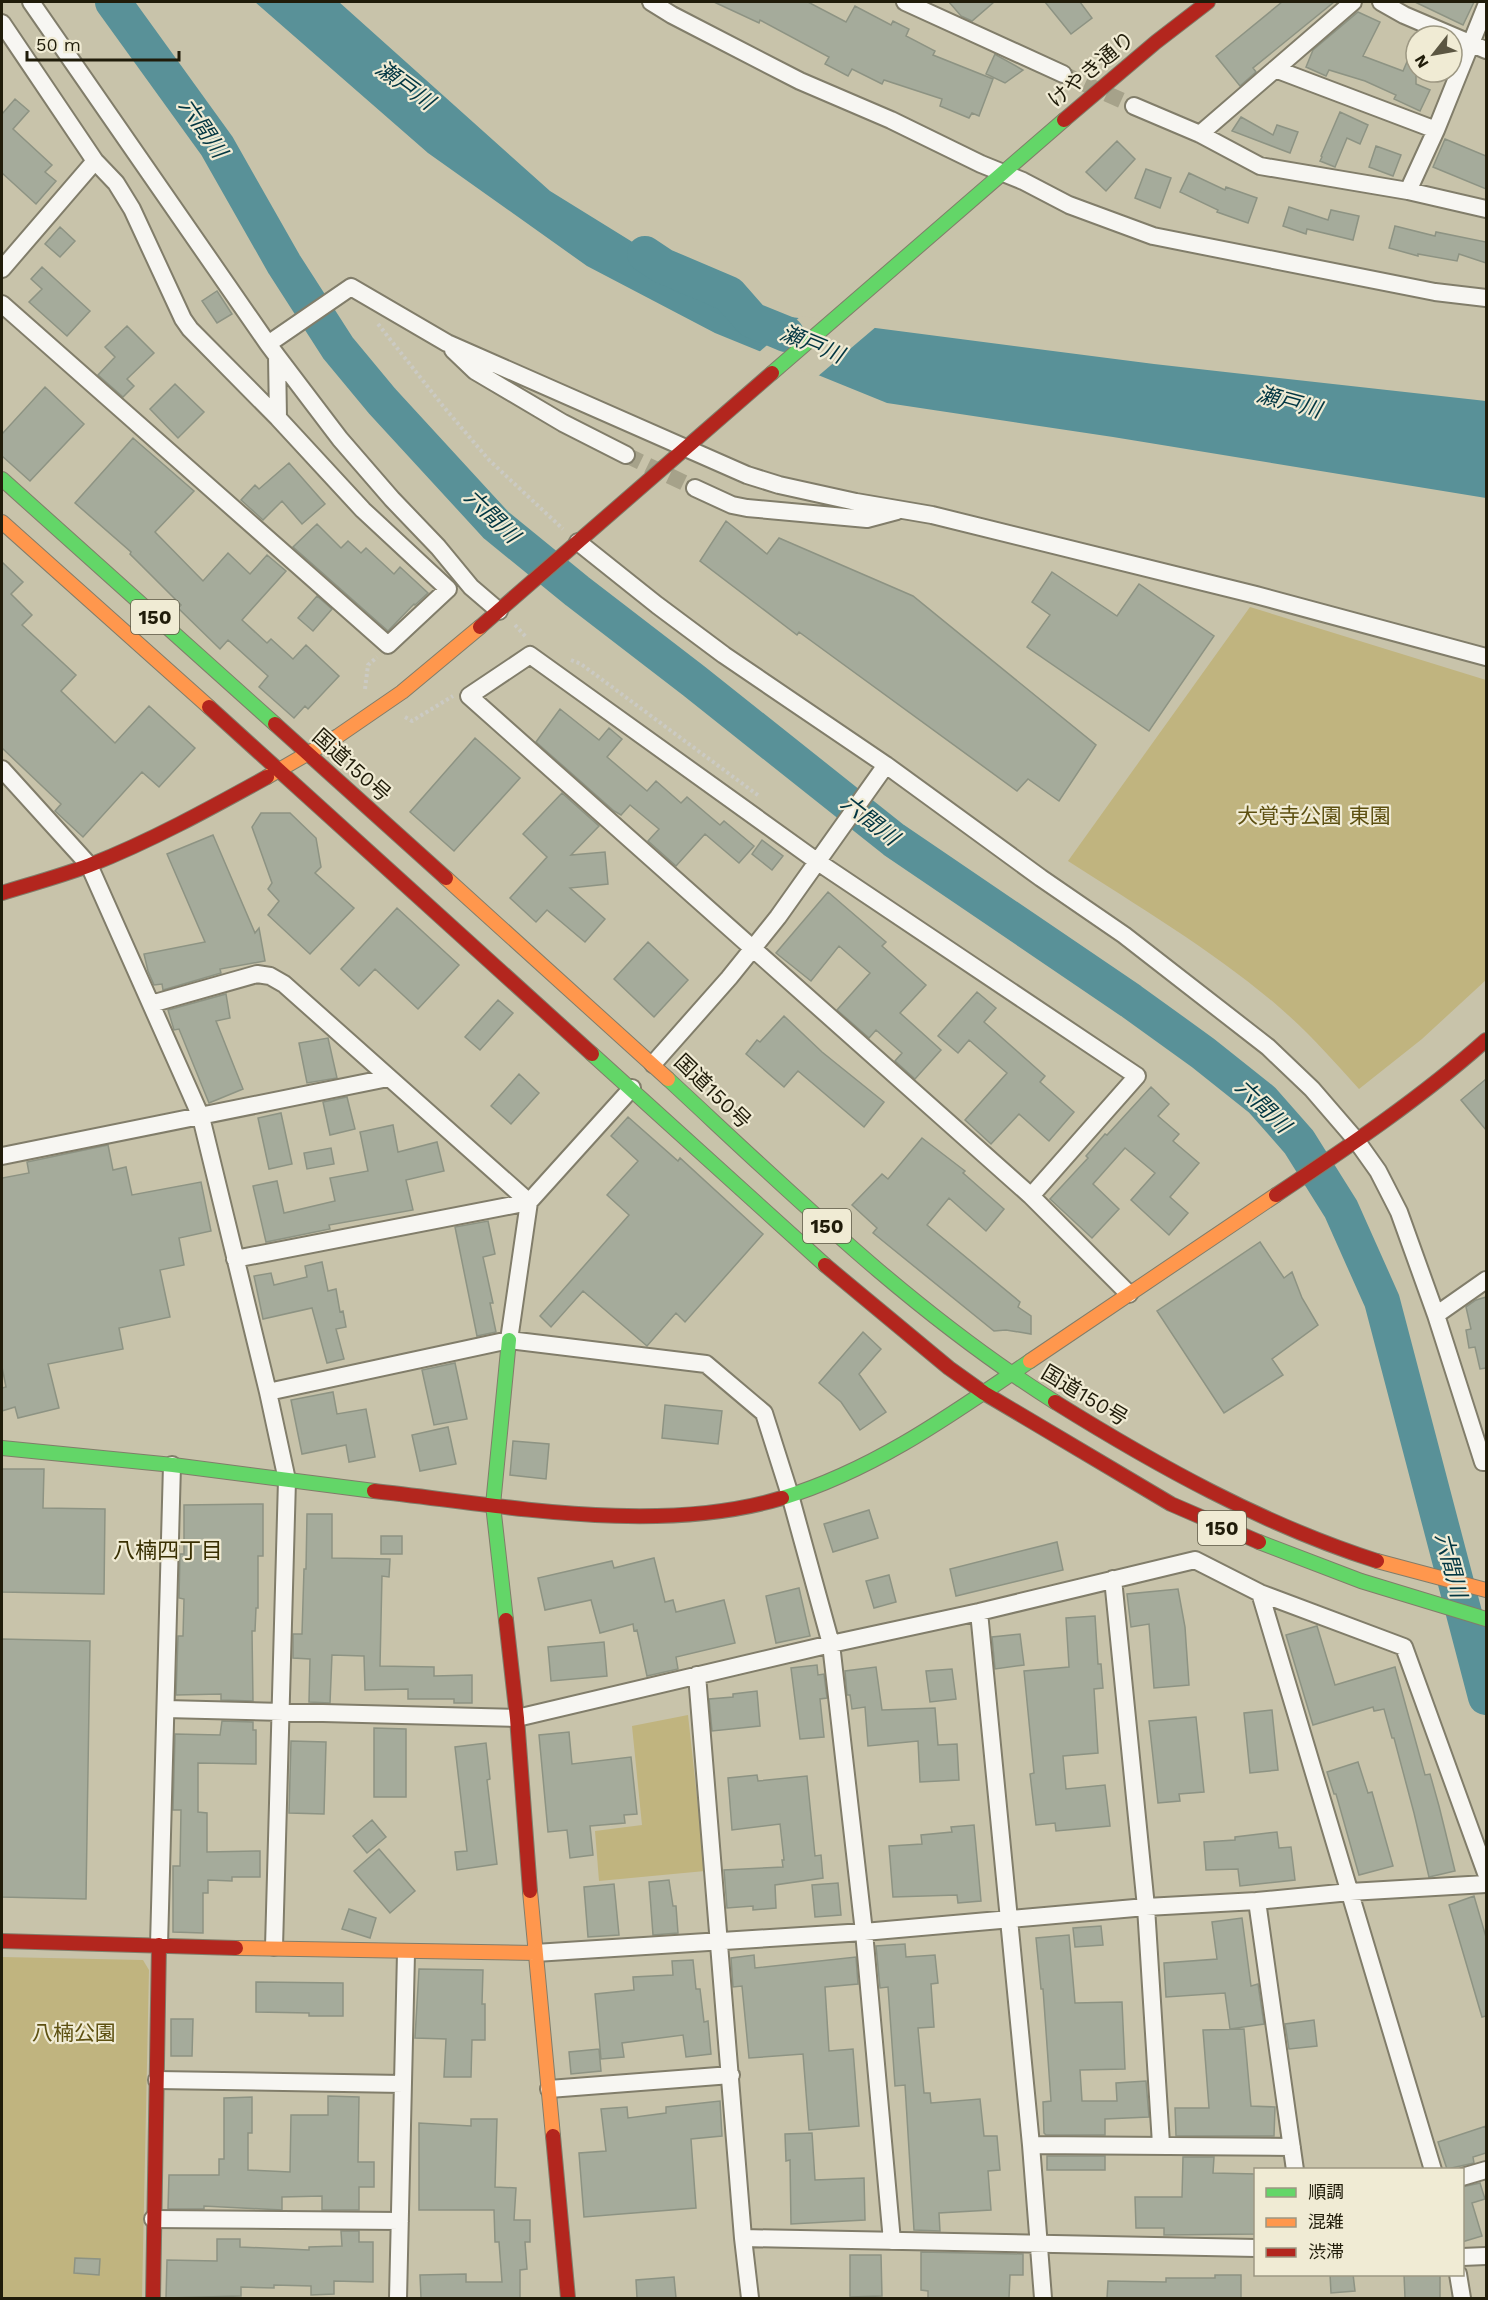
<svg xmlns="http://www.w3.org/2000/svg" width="1488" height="2300" font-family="'Work Sans','Noto Sans JP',sans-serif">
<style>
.green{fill:#c0b47f}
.water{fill:#599198}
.pier{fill:#c8c3aa}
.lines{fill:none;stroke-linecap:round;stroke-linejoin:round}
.river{stroke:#599198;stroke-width:36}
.building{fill:#a5ab9b;stroke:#8d9383;stroke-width:1.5}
.street-tunnel{stroke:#a6a28a;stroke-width:16;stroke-dasharray:16 8;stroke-linecap:butt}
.street-casing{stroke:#817d6a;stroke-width:20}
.fast-casing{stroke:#817d6a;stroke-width:16}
.slow-casing{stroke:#817d6a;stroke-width:16}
.jam-casing{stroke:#817d6a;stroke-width:16}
.path{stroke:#cbcac3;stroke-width:4;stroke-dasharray:3 3;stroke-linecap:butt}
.street{stroke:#f7f6f2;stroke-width:16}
.fast{stroke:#63d668;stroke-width:14}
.slow{stroke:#ff974d;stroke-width:14}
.jam{stroke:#b3261e;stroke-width:14}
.labels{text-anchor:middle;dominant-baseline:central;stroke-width:4.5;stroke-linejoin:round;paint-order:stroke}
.shield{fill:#f0ebd4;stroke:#5e5a47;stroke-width:1.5}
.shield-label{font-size:20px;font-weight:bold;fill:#201c0a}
.street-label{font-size:21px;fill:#201c0a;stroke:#f0ebd4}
.park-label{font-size:21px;fill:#5d5011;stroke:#f0ebd4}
.water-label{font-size:22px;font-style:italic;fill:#023642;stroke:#f0ebd4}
.neighbourhood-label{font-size:22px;fill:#382f02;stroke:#f0ebd4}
</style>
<rect width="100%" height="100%" fill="#c8c3aa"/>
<path class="green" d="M1250,607L1486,680V980L1422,1039L1359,1089C1333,1060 1308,1032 1279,1007C1214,951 1139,907 1068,861Z
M688,1715L705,1871L599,1881L595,1831L642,1825L632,1726Z
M2,1957L143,1960L149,1970L142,2298H2Z"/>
<path class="water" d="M255,2H339L550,191L744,311L1154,364L1486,401V498L1113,437L887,403L715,333L587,266L428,153Z"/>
<path class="pier" d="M801,316L877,326L817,377L758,353Z"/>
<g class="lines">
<path class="river" d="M113,2L217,146L284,264L338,348L382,401L496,525L577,591L694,681L894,840L1131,1001L1203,1053L1262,1100L1299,1142L1341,1209L1382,1301L1486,1697
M645,254L663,266L729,294L752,320L786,334"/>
</g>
<path class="building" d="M714,2H808L846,22L855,6L891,25L893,21L909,29L906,36L935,51L933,55L993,79L979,116L972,113L969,118L940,106L942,99L884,80L882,84L852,69L848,76L825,64L829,57L760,20L759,23Z
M949,2H994L972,21L961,16Z
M1045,2H1080L1092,18L1071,34Z
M1282,2H1334L1253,68L1256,72L1240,86L1216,56Z
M1415,2H1474L1463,25Z
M1358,12L1380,22L1363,56L1403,71L1416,41V84L1430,90L1420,111L1394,99L1396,95L1365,81L1329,70L1326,76L1306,67L1313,50Z
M995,54L996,55L1023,70L1005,83L986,74Z
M15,99L29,111L13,129L52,165L45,172L56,181L36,204L2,173V114Z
M1340,112L1368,125L1360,144L1347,138L1335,167L1320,161L1322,157L1321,156Z
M1241,117L1273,135L1277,125L1298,132L1290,153L1232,131Z
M1445,139L1486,156V189L1433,167Z
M1117,141L1135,159L1106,191L1086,172Z
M1376,146L1401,155L1393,176L1369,167Z
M1146,169L1171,178L1160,208L1135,198Z
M1189,173L1225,190L1226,187L1257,198L1248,223L1217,212L1218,210L1180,192Z
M1289,207L1328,220L1331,210L1359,216L1353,240L1307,229L1306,234L1283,226Z
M1395,226L1435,236L1436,232L1486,242V263L1459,254L1457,261L1418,254V256L1389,248Z
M60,227L75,241L60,257L45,244Z
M42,267L90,311L67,336L29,302L42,289L31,279Z
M217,291L232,314L217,323L202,301Z
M127,326L154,353L127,379L134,386L123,397L98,375L115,357L105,347Z
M175,384L204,412L178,438L150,409Z
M45,387L84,424L30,481L2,456V434Z
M133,438L194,491L155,532L203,581L228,553L250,574L267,555L286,571L242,620L267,643L271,639L293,659L306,645L339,676L308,709L305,706L294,718L259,687L268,676L228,640L220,649L178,608L181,605L130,554L131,552L75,503Z
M289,463L325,504L302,524L282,501L263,520L241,500L255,485L259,489Z
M726,521L767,554L779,538L913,596L1096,745L1059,801L1028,779L1017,791L799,632L797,635L700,561Z
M317,524L341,548L348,541L361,553L366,548L394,574L400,567L428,593L415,605L414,604L388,631L293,547Z
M2,562L23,582L11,594L32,615L22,625L76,675L61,691L115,743L149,706L195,748L159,787L142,772L83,837L55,811L61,804L2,748Z
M1052,572L1117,616L1139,584L1214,636L1149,731L1027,647L1050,615L1032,602Z
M317,596L332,609L313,631L298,618Z
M560,709L599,740L609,728L622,739L607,757L647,791L656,781L681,803L687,797L720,825L724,821L754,846L739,863L705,834L676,866L648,841L659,829L630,805L621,815L614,811L536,742Z
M475,738L520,778L454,851L410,812Z
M562,793L599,826L571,855L605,852L608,884L570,888L605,919L585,942L547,910L536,922L510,898L547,857L523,834Z
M261,813H290L316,838L321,867L315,873L354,908L310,954L268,915L279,901L268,889L272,883L252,827Z
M213,835L255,933L259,928L265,961L220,969L221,973L163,990L162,984L154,985L148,971L144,954L205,942L167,854Z
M762,840L783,856L772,870L752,854Z
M828,892L886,942L882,946L926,985L900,1013L941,1050L915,1079L895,1061L902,1053L876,1030L869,1038L837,1010L870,973L839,946L811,981L776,953Z
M397,908L459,965L418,1009L375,969L359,986L341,969Z
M648,942L688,980L654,1017L614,979Z
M977,992L996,1008L984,1022L1045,1076L1040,1082L1074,1112L1049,1141L1019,1114L991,1144L965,1120L1007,1073L969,1040L958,1053L938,1036Z
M226,994L230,1018L216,1021L243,1089L209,1103L179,1029L174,1030L168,1010Z
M498,1000L513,1013L480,1050L465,1037Z
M784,1016L822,1052L884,1102L864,1127L798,1071L784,1087L746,1054L757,1040L760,1042Z
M328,1038L337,1078L307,1083L299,1043Z
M519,1074L539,1093L511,1124L491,1106Z
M1486,1079V1130L1461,1100Z
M1151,1087L1169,1104L1158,1116L1179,1134L1173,1141L1199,1163L1170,1197L1188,1213L1169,1235L1131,1200L1155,1173L1125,1148L1093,1184L1119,1209L1092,1238L1050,1199L1088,1158L1086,1156L1105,1134L1107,1135Z
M347,1097L355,1129L330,1135L323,1102Z
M281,1113L292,1164L269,1169L258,1118Z
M628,1117L678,1161L680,1158L763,1234L685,1322L676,1313L647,1346L583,1291L551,1327L540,1316L629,1215L607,1195L638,1161L611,1136Z
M393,1125L398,1152L437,1142L444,1171L406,1180L413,1210L329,1225L330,1229L266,1242L253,1186L277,1181L284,1213L335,1201L330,1178L368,1171L360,1132Z
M922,1138L965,1171L963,1173L1004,1209L986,1231L949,1198L927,1225L1020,1302L1018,1307L1031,1316V1334L1006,1330L994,1331L873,1233L877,1228L852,1205L882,1174L888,1179Z
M108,1145L113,1170L126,1167L132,1195L201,1182L211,1231L179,1238L184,1265L160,1270L170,1317L119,1328L123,1349L48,1364L59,1408L18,1418L15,1407L2,1411V1388L6,1387L2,1367V1178L29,1173L27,1162Z
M331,1148L334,1164L307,1169L304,1153Z
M488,1221L495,1254L483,1257L493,1303H490L496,1332L477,1336L455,1227Z
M1260,1242L1284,1278L1292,1272L1302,1298L1318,1325L1272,1359L1283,1375L1224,1413L1157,1311Z
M322,1262L328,1291L336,1289L340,1312L343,1311L346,1327L336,1329L344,1359L327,1363L312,1308L263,1319L254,1276L271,1273L274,1285L307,1277L305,1266Z
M1486,1297V1368L1480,1369L1475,1347L1469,1348L1466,1330L1471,1329L1466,1307L1476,1300Z
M863,1332L881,1349L859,1374L886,1412L860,1430L841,1402L819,1383Z
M455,1363L467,1419L434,1425L422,1370Z
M333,1392L337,1414L366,1409L375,1457L349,1462L346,1445L302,1454L291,1400Z
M665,1405L722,1411L718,1444L662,1438Z
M448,1427L456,1464L420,1471L412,1435Z
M513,1441L549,1444L546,1479L510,1475Z
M2,1469H44L43,1508L105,1509L104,1594L2,1592Z
M263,1504V1556H258V1608H256L255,1631H252L253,1701L221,1700V1694L176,1695L178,1636H183L184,1599L179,1598L180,1554H184V1505Z
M869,1510L878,1538L833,1552L824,1524Z
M307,1514H332V1558L390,1559L389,1577L382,1576L380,1666L434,1667V1676L472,1675V1703H454V1699H408V1689L365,1690L364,1656L332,1655L330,1703L309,1702L310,1659L293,1658V1634H302L304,1569H306Z
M381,1536H402V1554H381Z
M1057,1542L1063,1570L956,1596L950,1569Z
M654,1558L665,1602L673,1600L676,1612L724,1600L735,1643L676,1657L678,1669L647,1676L637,1630L634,1631L633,1624L600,1633L591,1600L545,1610L538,1578L612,1561L614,1568Z
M889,1575L896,1602L874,1608L866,1581Z
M799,1588L810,1636L776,1643L766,1596Z
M1178,1589L1185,1627L1189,1685L1154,1688L1149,1624L1131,1627L1127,1594Z
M1095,1616L1098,1664H1101L1103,1688L1094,1689L1098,1753L1063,1756L1066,1789L1105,1785L1110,1826L1056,1831L1055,1823L1036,1825L1030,1774L1034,1773L1024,1671L1069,1667L1066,1618Z
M1317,1626L1335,1685L1395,1667L1425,1775L1430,1774L1439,1806L1455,1871L1429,1877L1414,1813L1394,1738H1392L1384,1709L1374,1711L1373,1707L1313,1725L1286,1635Z
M1020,1634L1024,1665L995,1669L992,1637Z
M2,1639L90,1641L86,1899L2,1897Z
M604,1642L607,1676L551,1681L548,1647Z
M817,1665L818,1675L824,1674L827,1698L820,1699L824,1737L800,1739L791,1668Z
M876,1667L882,1710L935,1708L938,1745L957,1744L959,1780L920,1782L918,1741L868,1746L865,1707L852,1709L850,1695H847L845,1671Z
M952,1669L956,1699L930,1702L926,1671Z
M757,1691L760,1726L712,1731L709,1699L733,1697V1694Z
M1272,1710L1278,1770L1250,1773L1244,1713Z
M1196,1717L1204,1792L1179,1794L1180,1801L1158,1803L1149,1721Z
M222,1721L253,1722V1730H256V1764L198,1763V1812L207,1813V1852L260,1851V1877H232V1881L208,1880V1893H203V1933L173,1932V1866H180L181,1810H173L175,1734L220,1735Z
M374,1728L406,1729V1797H374Z
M569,1732L572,1764L631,1757L637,1814L624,1815L625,1823L590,1826L593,1855L570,1858L567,1830L548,1832L539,1735Z
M291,1741L326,1742L324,1814L289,1813Z
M486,1743L490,1779L487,1780L497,1864L457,1870L455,1852L467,1851L455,1747Z
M1358,1762L1368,1793L1372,1792L1393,1866L1359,1875L1336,1794H1334L1327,1772Z
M757,1775L758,1781L807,1776L815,1856L821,1855L823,1878L775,1885L776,1908L753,1910V1906L727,1908L724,1870L783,1867L782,1860H784L780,1824L732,1830L728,1778Z
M372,1820L386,1837L367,1853L353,1836Z
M974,1825L981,1901L958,1903L957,1895L893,1897L889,1846L922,1844L921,1835L952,1832L951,1827Z
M1277,1832L1279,1848L1291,1847L1295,1880L1240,1886L1238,1869L1206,1870L1204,1842L1235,1840V1837Z
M379,1849L415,1891L390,1913L354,1871Z
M669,1880L673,1906H676L678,1933L653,1935L649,1882Z
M838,1883L841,1915L815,1917L812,1885Z
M614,1884L619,1935L588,1937L584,1887Z
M1474,1896L1486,1937V2016L1482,2017L1449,1905Z
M349,1909L376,1918L370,1938L342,1929Z
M1242,1918L1251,1986L1258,1984L1264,2024L1230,2029L1225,1993L1166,1997L1164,1963L1217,1959L1212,1922Z
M1101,1926L1103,1945L1075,1947L1073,1928Z
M1069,1935L1075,2003L1122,2002L1125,2069L1080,2070L1082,2101H1117L1116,2083L1146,2081L1149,2117L1105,2119V2135H1046L1044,2133L1043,2102L1051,2101L1043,1989H1041L1036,1938Z
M905,1944L906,1957L935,1955L938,1983L931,1984L934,2027L918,2028L924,2093H930L931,2103L980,2099L984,2136H997L1000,2170L988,2171L991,2210L939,2213L940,2231L914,2230L905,2085L895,2086L888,1987L880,1988L876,1946Z
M754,1955L755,1968L856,1957L858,1984L825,1987L829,2051L853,2049L859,2126L809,2130L803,2054L749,2058L742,1986L733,1987L731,1958Z
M693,1960L696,1989H700L704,2022L708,2021L711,2054L686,2057L683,2035L622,2043L624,2057L601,2059L595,1994L634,1990L633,1977L673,1975L672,1961Z
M419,1969L483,1970L482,2004H485V2040H472L471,2077H444L446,2039L415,2038Z
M256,1982L343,1983V2016H309V2013L256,2012Z
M171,2019H193L192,2056H171Z
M1314,2020L1317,2046L1289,2049L1285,2024Z
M1244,2029L1251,2106L1275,2107L1274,2136H1176L1175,2108H1209L1203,2030Z
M599,2049L601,2071L571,2074L569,2052Z
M328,2096L359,2097L358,2162H374V2187H359V2210H322V2196L282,2197V2210L204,2206V2209H168L169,2175H219V2159H224V2098L252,2097V2133H248V2170L290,2172L291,2115H328Z
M720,2101L722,2136L691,2139L696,2208L584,2217L579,2153L606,2151L601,2109L627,2107L628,2118L666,2113V2107Z
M471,2119H497L495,2187L516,2188L514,2220H530V2242H525L527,2269L520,2270V2298H421L420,2275L466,2274V2282H502L499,2242H495L494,2210H419V2123L471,2126Z
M1486,2126V2153L1473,2157L1474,2163L1447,2169L1438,2142Z
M812,2133L815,2180L864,2178L865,2220L791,2224L790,2160L786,2161L785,2134Z
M1047,2156H1105V2170H1047Z
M1183,2157H1214L1213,2173L1256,2174V2234L1164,2235V2228H1136L1135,2197H1182Z
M1480,2183L1485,2199L1472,2203L1482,2236L1462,2242V2187Z
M341,2231H359V2242H373V2282L334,2281V2294L311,2295V2286L274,2285V2288L241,2287V2296L166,2298L167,2260L217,2261V2239H240V2247L309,2250V2247L342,2246Z
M921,2252L1023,2254V2275H1010L1009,2298H928V2291L921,2290Z
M850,2255H881L882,2296L850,2297Z
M75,2258L100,2259L99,2275L74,2273Z
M1330,2274H1353L1355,2291L1331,2293Z
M1404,2274H1440V2298H1405Z
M1215,2275H1241V2298H1107L1108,2281L1166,2282V2278H1215Z
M674,2277L676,2298H637L636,2280Z"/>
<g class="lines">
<path class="street-tunnel" d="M1063,74L1134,106
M626,455L695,488"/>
<g class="street-casing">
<path id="street" d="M31,2L268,344
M651,2L672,15L800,81L891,120L981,164L1023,181L1069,205L1153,236L1435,292L1486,298
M905,2L1063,74
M1381,2L1404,15L1486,50
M2,23L95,161L116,183L132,209L183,319L190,329L278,418L363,510L448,589L388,645L2,304
M1275,69L1436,130
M1134,106L1200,134L1260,166L1408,191L1486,209
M1200,134L1353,2
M1408,191L1436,130L1486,6
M2,269L95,161
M453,350L475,371L563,423L626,455
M277,356L340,439L392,499L438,547L471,587L499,611
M278,418L277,356L268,344L351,287L447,343L747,475L779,485L856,502L932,515L1256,595L1486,657
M695,488L732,505L747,508L867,519L897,511
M578,542L657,605L724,655L886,765L1041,878L1124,935L1268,1047L1312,1089L1356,1140L1378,1171L1399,1212L1436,1315
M2,769L89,865L190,1092L201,1117L268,1392L287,1480L274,1947
M151,1004L257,974L270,976L284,984L529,1202
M653,1064L729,978L778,917L886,765
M2,1156L388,1078
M1031,1196L1137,1076L818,862L530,655L469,696L1031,1196L1129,1294
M235,1259L529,1202
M1486,1280L1436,1315L1483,1462H1486
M509,1340L529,1202L632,1088
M268,1392L509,1340L706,1364L764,1413L790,1495L831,1644L864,1932L892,2241
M1113,1579L1146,1907L1161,2144
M1260,1593L1433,2170
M979,1612L1031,2145L1043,2298
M697,1675L743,2238L750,2298
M166,1709L517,1718L831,1644L979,1612L1195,1560L1260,1593L1404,1647L1486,1873
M1257,1901L1295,2170
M159,1945L172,1465
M535,1953L864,1932L1146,1907L1257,1901L1350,1892L1486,1884
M157,2080L403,2084
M549,2089L731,2075
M1031,2145L1292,2147
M1462,2177L1486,2170
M153,2219L400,2221
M743,2238L1256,2248
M1462,2257L1486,2256
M1458,2274L1462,2298
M398,2298L406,1953"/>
</g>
<g class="fast-casing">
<path id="fast" d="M772,373L1064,120
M2,479L275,724
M592,1054L825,1265
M668,1079C791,1193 912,1312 1055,1402
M2,1448L173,1465L374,1491
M782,1498C874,1470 951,1415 1030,1361
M1259,1542L1361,1581L1486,1619
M506,1620L493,1505L509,1340"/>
</g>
<g class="slow-casing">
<path id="slow" d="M2,522L209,707
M267,777L338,736L402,692L480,627
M446,878L668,1079
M1030,1361L1276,1195
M1377,1561L1486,1590
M530,1891L553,2136
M236,1948L535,1953"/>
</g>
<g class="jam-casing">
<path id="jam" d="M1064,120L1156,42L1208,2
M480,627L772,373
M209,707L592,1054
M275,724L446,878
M2,893C31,884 61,876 90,865C151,841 209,809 267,777
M1276,1195C1348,1147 1421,1098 1486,1040
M825,1265L949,1368L984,1393L1171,1504L1259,1542
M1055,1402C1156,1465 1264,1525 1377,1561
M374,1491C502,1505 656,1536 782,1498
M506,1620L517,1718L530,1891
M2,1941L236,1948
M553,2136L568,2298
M153,2298L159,1945"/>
</g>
<path class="path" d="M378,324L443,406L489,460L563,529
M515,625L527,638
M571,660L581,664L759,796
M365,689L368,665L377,657
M405,717L412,721L453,696"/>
<use href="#street" class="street"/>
<use href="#fast" class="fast"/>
<use href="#slow" class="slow"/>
<use href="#jam" class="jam"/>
</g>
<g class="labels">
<g class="shield">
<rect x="131" y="600" width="48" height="34" rx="4.5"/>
<rect x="803" y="1209" width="48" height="34" rx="4.5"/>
<rect x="1198" y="1511" width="48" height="34" rx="4.5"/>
</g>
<g class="shield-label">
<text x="155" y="617">150</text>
<text x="827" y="1226">150</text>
<text x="1222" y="1528">150</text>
</g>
<g class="street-label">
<text transform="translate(1091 69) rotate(-40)">けやき通り</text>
<text transform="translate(352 765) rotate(42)">国道150号</text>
<text transform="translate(713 1091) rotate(44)">国道150号</text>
<text transform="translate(1085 1395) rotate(31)">国道150号</text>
</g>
<g class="park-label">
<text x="1314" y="815">大覚寺公園 東園</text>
<text x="74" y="2032">八楠公園</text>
</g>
<g class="water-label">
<text transform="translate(405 85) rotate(36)">瀬戸川</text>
<text transform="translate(203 128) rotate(56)">六間川</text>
<text transform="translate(812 344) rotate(22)">瀬戸川</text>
<text transform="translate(1289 402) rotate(15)">瀬戸川</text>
<text transform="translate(492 516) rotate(44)">六間川</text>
<text transform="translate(870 820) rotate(38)">六間川</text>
<text transform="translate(1263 1106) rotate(44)">六間川</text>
<text transform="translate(1451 1565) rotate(75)">六間川</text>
</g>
<g class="neighbourhood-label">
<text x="168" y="1550">八楠四丁目</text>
</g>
</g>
<rect width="1488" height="2300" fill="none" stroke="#201c0a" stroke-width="6"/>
<rect x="1254" y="2168" width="210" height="108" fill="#f0ebd4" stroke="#9d9883" stroke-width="1.5"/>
<rect x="1266" y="2188" width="30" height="9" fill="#63d668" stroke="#9d9883" stroke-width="1.5"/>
<text x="1308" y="2198" font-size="18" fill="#201c0a">順調</text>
<rect x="1266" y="2218" width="30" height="9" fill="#ff974d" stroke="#9d9883" stroke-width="1.5"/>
<text x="1308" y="2228" font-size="18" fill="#201c0a">混雑</text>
<rect x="1266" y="2248" width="30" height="9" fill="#b3261e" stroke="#9d9883" stroke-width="1.5"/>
<text x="1308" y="2258" font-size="18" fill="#201c0a">渋滞</text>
<g transform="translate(1434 54) rotate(239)"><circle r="28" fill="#f0ebd4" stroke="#9d9883" stroke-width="1.5"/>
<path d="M0-4.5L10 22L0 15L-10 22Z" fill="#5b5642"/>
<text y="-9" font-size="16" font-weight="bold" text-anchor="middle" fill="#201c0a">N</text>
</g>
<path d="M27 51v9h152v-9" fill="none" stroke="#201c0a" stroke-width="3"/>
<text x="36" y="51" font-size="18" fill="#201c0a" stroke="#f0ebd4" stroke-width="4.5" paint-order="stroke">50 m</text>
</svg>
